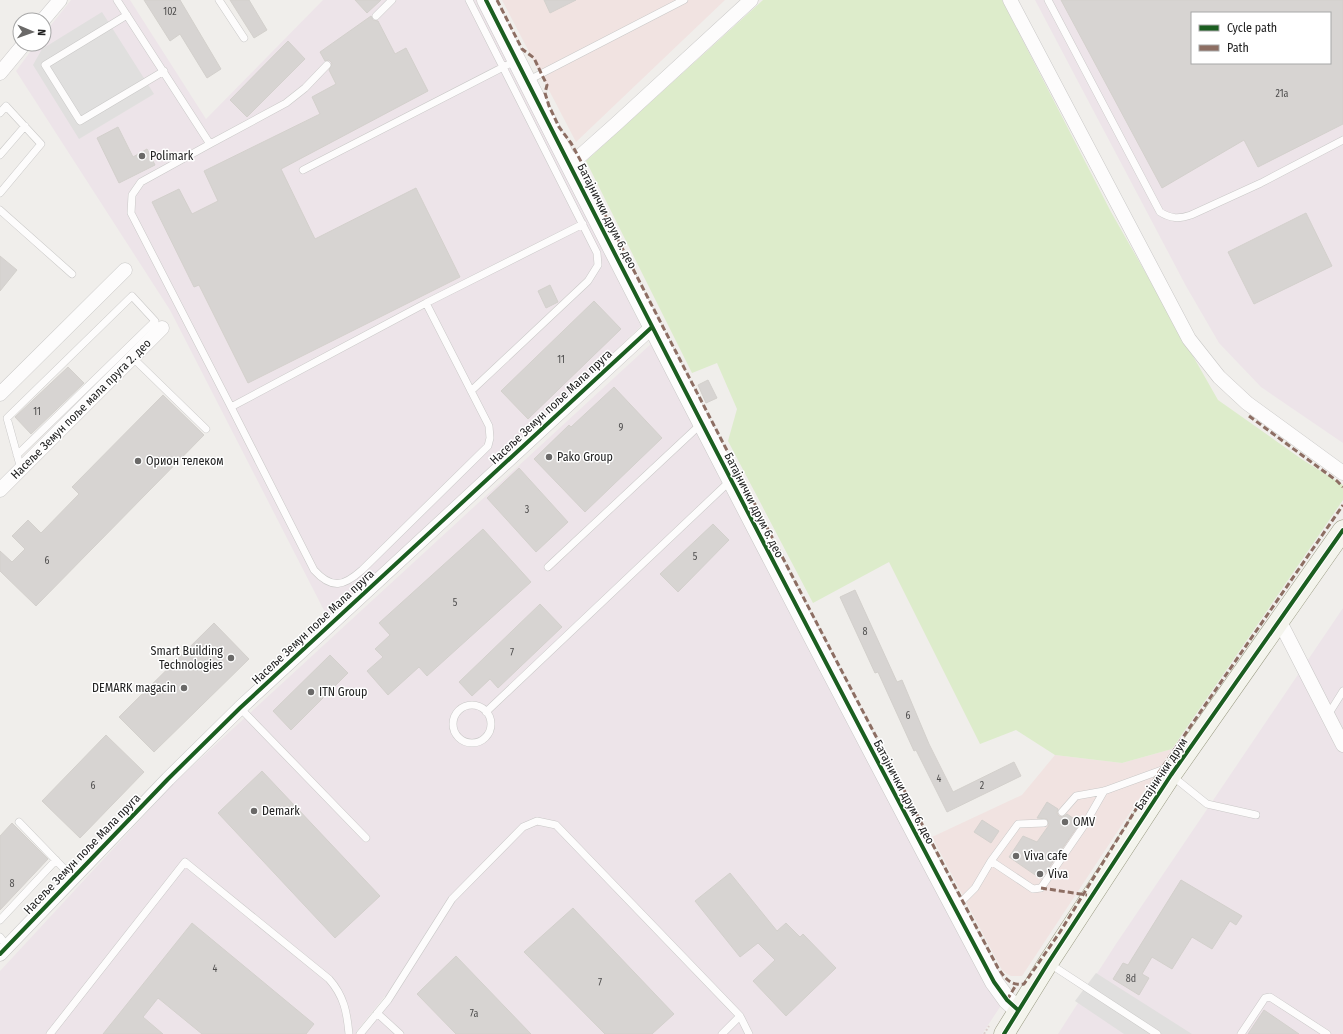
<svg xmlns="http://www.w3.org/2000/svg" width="1343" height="1034" font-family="'Fira Sans Condensed',sans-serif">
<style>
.commercial{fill:#f1e3e1}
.industrial{fill:#ede4e9;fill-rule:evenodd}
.grass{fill:#ddeccb}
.parking{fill:#e0dfde}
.building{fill:#d7d4d2;stroke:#d3d0cc;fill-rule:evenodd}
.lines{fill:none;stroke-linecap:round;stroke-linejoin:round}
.service-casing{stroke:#c9c8c7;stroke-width:8}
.minor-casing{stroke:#c9c8c7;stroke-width:15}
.tertiary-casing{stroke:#c9c8c7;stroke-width:19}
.secondary-casing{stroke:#999a82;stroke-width:21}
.path{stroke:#dccecd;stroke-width:2;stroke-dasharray:2 2;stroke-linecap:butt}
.service{stroke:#fdfcfc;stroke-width:7}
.minor{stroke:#fdfcfc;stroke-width:14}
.tertiary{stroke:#fdfcfc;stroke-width:18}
.secondary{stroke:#f4f4ed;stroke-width:20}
.quiet{stroke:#8d6e63;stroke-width:3;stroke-dasharray:6 3;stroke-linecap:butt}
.cycleway-casing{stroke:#fff;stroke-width:6}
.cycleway{stroke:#1b5e20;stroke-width:4}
.poi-dot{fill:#6a6968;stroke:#fff;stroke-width:1.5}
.labels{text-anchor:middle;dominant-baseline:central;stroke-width:3;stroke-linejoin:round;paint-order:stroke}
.number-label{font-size:10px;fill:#4f4e4e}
.poi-label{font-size:12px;fill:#222;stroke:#fff;text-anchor:start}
.street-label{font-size:12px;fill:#222;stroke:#fff}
</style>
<rect width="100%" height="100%" fill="#f0eeeb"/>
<path class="commercial" d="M502,0H725L576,142Z
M1172,749L1022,976H1011L1007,974L1002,970L932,837L1022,795L1055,755L1122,763Z"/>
<path class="industrial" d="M71,0H130L206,119L323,0H476L641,326L331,624L170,310L16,71L36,44H44V34Z
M1035,0H1343V443L1261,387L1219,343L1186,286ZM1192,13H1330V63H1192Z
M652,343L1002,1004L982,1034H360L388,999L385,996L356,1032L358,1034H0V971L174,783Z
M1343,608V1034H1058L1116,944Z"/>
<path class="grass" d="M763,0H1002L1111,212L1218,400L1303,460L1343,485V500L1172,749L1122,763L1055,755L1016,730L980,744L889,562L813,603L728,441L737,409L717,363L692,373L586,161Z"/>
<path class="parking" d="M102,12L154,94L79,139L33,65L42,49Z
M1096,973L1192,1034H1124L1075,1001Z"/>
<path class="building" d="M144,0H180L221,69L207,78L180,34L170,41Z
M230,0H249L267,30L254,38Z
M355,0H381L367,13Z
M544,0H576L550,13Z
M1061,0H1343V124L1258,167L1244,140L1162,188ZM1192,13H1330V63H1192Z
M371,16L373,20L378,21L395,54L406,48L428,91L281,169L315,239L416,188L460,277L248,383L199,285L194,287L152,202L179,189L192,214L218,201L204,171L320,114L312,97L336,84L329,70L332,63L329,60L325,61L320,52Z
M288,41L305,59L247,117L230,100Z
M118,127L133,157L147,149L155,165L119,183L97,138Z
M1306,213L1332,266L1254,304L1228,252Z
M0,256L17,270L0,291Z
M550,285L558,302L546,308L538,291Z
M594,301L621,329L528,419L501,391Z
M68,367L84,383L31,434L15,417Z
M708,380L717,398L706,403L698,385Z
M614,387L662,438L585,512L534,459L569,425L571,427Z
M163,395L204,435L36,606L0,571V551L12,562L25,549L12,536L28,520L41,533L79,494L72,487Z
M519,468L568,522L536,552L487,498Z
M713,524L729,540L678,592L660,574Z
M483,529L531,582L427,676L419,667L388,695L367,671L383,657L375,649L390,635L379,623Z
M855,590L897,682L902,680L929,744L953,792L1014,762L1021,776L947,812L916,750L914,751L878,672L875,673L840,597Z
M540,604L562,627L498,688L490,679L472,696L459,682Z
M214,623L249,659L154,752L119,717Z
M330,655L348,673L291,730L273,711Z
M106,735L144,772L80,838L42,801Z
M262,771L380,896L335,938L218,813Z
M1047,802L1058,809L1057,813L1059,816L1063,817L1067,814L1080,823L1041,879L1009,857L1023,836L1037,842L1049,825L1047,819L1037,818Z
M982,820L999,831L991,843L974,832Z
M12,823L48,859L0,910V836Z
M730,873L777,931L786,923L800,937L803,934L836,968L786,1016L753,981L775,960L758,943L740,957L695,901Z
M1181,880L1242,916L1236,925L1230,921L1212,949L1192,937L1172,969L1152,957L1142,974L1149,978L1139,995L1113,979L1123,963L1128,965Z
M573,908L674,1014L652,1034H605L524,952Z
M192,923L314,1024L306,1034H202L158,998L143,1017L163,1034H103Z
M456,956L531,1034H456L417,994Z
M1264,1010L1299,1034H1248Z"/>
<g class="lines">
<g class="service-casing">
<path id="service" d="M117,0L210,144L286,103L305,88L327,65
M219,0L244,38
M469,0L597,253L598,265L588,281L471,391
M1048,0L1160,212C1171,219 1179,219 1191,215L1261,183L1343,140
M127,15L45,65L80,121L164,71
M376,16L392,0
M527,81L684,0
M0,113L6,106L41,144L0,193
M210,144L141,182L132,195L131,213L231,407L426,303L583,224
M0,155L25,126
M303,170L517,60
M0,210L72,274
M133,358L206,429
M231,407L314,570C332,590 344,586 362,570L488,446L490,438L489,426L426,303
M17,455L155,321L132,296L7,418L21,469
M548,567L701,424
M453 724a19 19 0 1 1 38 0a19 19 0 1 1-38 0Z
M240,708L366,838
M486,712L730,481
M1328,715L1343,691
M1171,775L1207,804L1256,815
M1062,812L1076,796L1104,791L1170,767
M19,822L73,878
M991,861L1033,889L1041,888L1085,824L1104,791
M955,908L975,888L991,861L1018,824L1044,823
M0,920L56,860
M0,937L7,946
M1050,964L1157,1034
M377,1013L400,1034
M50,1034L185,862L329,979C344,996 347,1012 349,1034
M360,1034L388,1000L452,899L523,827L537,821L556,825L740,1016L749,1034
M722,1034L740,1016
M1241,1034L1265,998L1270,997L1327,1034"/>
</g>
<g class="minor-casing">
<path id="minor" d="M1010,0L1189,339L1219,377L1247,403L1343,473
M43,20L60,0
M0,73L24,44
M569,163L579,157L616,124L751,0
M0,394L125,270
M0,490L162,328
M1279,620L1343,745
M0,954L168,779L240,708L652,327"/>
</g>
<g class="tertiary-casing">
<path id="tertiary" d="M486,0C652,329 821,656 994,982L1007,1000L1018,1010"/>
</g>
<g class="secondary-casing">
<path id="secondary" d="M1004,1034L1048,963L1171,775L1343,530"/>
</g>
<path class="path" d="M984,1034L989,1026"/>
<use href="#service" class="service"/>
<use href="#minor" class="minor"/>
<use href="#tertiary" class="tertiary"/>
<use href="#secondary" class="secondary"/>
<path class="quiet" d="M497,0L522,49L534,58L541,73L547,85L545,93L549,106L559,127L571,143L584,167L587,180C723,443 859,706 998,968C1005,978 1010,986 1024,984L1060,932L1159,772L1343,505
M1249,416L1337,481L1343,487
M1041,888L1087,895
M1007,1000L1016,985"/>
<g class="cycleway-casing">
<path id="cycleway" d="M486,0C652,329 821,656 994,982L1007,1000L1018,1010
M0,954L168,779L240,708L652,327
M1004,1034L1048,963L1171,775L1343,530"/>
</g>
<use href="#cycleway" class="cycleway"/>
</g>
<g class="poi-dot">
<circle cx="142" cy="156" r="4"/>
<circle cx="549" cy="457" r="4"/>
<circle cx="138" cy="461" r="4"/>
<circle cx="231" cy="658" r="4"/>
<circle cx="184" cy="688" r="4"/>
<circle cx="311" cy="692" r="4"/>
<circle cx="254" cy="811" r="4"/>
<circle cx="1065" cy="822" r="4"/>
<circle cx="1016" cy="856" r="4"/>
<circle cx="1040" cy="874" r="4"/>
</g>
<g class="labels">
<g class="number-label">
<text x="170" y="12">102</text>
<text x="1282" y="94">21a</text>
<text x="561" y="360">11</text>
<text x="37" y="412">11</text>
<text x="621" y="428">9</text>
<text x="527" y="510">3</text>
<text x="695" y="557">5</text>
<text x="47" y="561">6</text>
<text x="455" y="603">5</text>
<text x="865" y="632">8</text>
<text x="512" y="653">7</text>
<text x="908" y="716">6</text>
<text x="939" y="779">4</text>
<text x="93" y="786">6</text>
<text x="982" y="786">2</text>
<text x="12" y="884">8</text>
<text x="215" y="969">4</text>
<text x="1131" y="979">8d</text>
<text x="600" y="983">7</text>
<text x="474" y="1014">7a</text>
</g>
<g class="poi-label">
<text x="150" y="156">Polimark</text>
<text x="557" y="457">Pako Group</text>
<text x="146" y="461">Орион телеком</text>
<text x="223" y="651" text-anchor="end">Smart Building<tspan x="223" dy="14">Technologies</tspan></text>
<text x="176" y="688" text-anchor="end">DEMARK magacin</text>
<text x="319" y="692">ITN Group</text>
<text x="262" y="811">Demark</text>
<text x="1073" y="822">OMV</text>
<text x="1024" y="856">Viva cafe</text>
<text x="1048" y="874">Viva</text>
</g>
<g class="street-label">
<text transform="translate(607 216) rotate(63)">Батајнички друм 6. део</text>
<text transform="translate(551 407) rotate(-43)">Насеље Земун поље Мала пруга</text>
<text transform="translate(81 409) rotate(-45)">Насеље Земун поље мала пруга 2. део</text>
<text transform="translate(754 505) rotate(63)">Батајнички друм 6. део</text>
<text transform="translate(313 627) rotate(-43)">Насеље Земун поље Мала пруга</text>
<text transform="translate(1161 774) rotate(-56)">Батајнички друм</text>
<text transform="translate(904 792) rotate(62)">Батајнички друм 6. део</text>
<text transform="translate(82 854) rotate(-46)">Насеље Земун поље Мала пруга</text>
</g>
</g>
<rect x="1191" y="12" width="140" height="52" fill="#ffffff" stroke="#a7a7a7"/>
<rect x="1199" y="25" width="20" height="6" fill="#1b5e20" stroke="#a7a7a7"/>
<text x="1227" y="32" font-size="12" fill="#222222">Cycle path</text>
<rect x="1199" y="45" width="20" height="6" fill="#8d6e63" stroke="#a7a7a7"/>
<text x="1227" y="52" font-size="12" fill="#222222">Path</text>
<g transform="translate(32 32) rotate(92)"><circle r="19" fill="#ffffff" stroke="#a7a7a7"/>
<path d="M0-3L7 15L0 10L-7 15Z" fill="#6a6968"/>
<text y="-6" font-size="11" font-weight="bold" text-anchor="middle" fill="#222222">N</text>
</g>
</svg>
